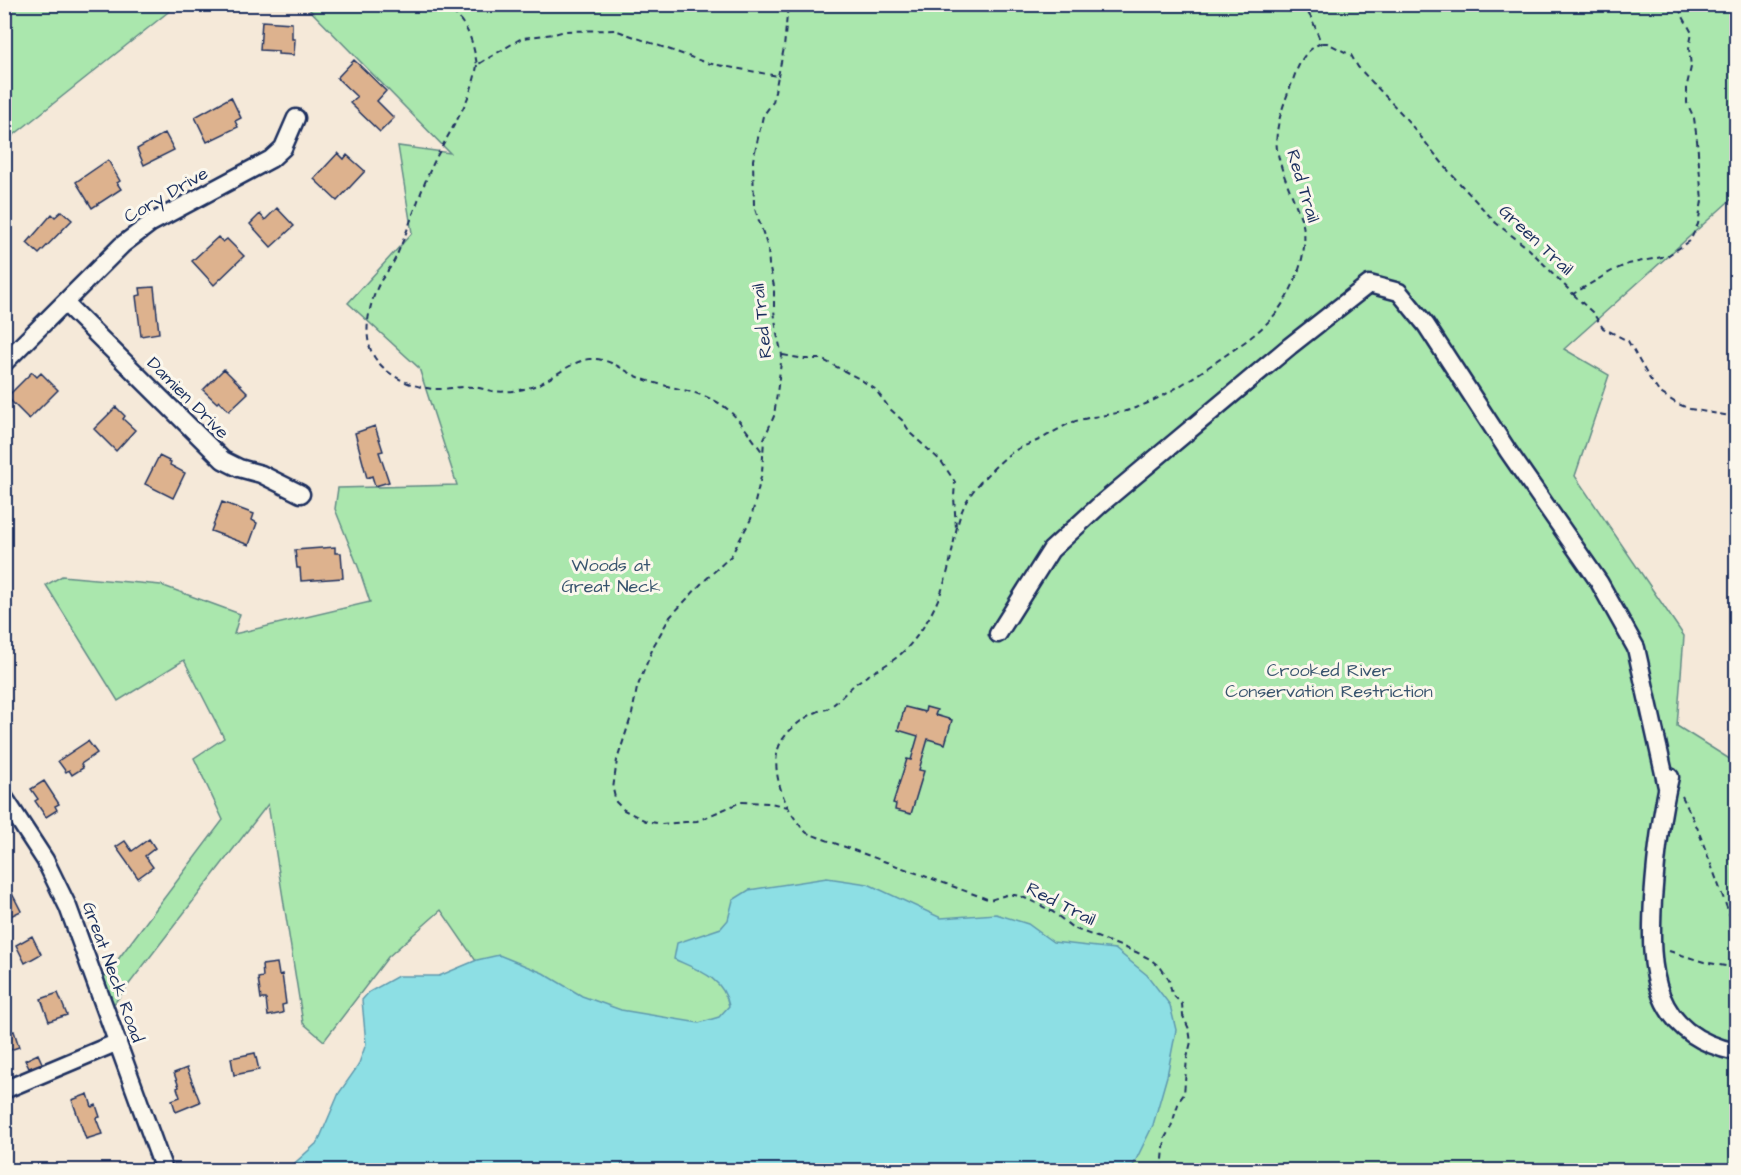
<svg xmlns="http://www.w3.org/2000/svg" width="1741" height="1175" font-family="'Architects Daughter',sans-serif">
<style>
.green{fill:#aae7ad;stroke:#628b86;stroke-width:1.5}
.water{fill:#8ddfe4;stroke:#5f99ae;stroke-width:1.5}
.building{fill:#ddb28e;stroke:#1b2f5e;stroke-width:1.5}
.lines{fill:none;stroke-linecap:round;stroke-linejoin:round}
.minor-casing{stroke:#1b2f5e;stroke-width:21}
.path{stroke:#1b2f5e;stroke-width:2;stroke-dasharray:6 4.5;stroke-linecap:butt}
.minor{stroke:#fbf7ec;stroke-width:16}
.labels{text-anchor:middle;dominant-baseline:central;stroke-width:6;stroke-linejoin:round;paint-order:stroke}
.street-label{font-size:18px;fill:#1b2f5e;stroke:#fbf7ec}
.park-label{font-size:18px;fill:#38546e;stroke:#fbf7ec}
</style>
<rect width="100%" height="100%" fill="#f5e9d9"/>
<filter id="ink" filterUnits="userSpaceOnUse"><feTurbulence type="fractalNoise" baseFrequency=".0167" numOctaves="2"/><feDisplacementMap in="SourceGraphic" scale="12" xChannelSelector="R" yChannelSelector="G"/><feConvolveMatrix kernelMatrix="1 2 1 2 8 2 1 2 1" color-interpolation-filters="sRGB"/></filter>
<g filter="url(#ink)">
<path class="green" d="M5,4H177V5L5,142Z
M305,5H1736V195L1564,349L1609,375L1575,476L1684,636L1677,726L1736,763V1170H760L559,1082L441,910L388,957L324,1041L303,1023L268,804L113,1005L104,978L223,820L194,758L224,738L184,660L118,701L46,585L62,576L161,585L240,614L234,634L370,602L359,569L335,509L338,488L457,485L419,368L348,303L412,233L398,146L450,153Z"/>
<path class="water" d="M827,878L868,884L941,918L996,914L1028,924L1053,942L1115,949L1147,975L1170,1005L1176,1030L1167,1076L1153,1125L1131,1170H287L318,1142L339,1093L358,1066L366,1044L362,1000L369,992L398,976H439L477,960L499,955L543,973L582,996L621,1010L699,1023L719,1017L729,1006C723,977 698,970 674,959L677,943L721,928L728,920L733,900L749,890Z"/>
<path class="building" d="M262,21L292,23V39H295L294,55L278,54V51L260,50Z
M354,60L386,91L377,101L394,118L380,132L350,103L357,97L337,78Z
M231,97L241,118L235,121L238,127L207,142L195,117Z
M165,133L174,150L144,165L137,149Z
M338,153L344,159L347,155L365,171L337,201L314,179Z
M108,160L120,181L117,183L121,189L92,208L76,182Z
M277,208L294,226L271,247L250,224L260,214L265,220Z
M62,211L72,220L39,254L27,243L52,214L55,217Z
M218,237L223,242L227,239L244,256L214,285L192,261Z
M154,287L159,333L141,336L136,296L141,295L140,288Z
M224,369L248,393L229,411L219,401L217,403L203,390Z
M32,372L37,377L41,373L58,390L29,419L7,397Z
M116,407L125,416L123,419L135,430L116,451L94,429Z
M375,426L383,451L379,452L389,482L375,486L372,476L367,478L355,433Z
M159,456L171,462L170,465L185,473L173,498L145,484Z
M222,502L254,514L252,520L257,523L249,545L211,531Z
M335,547V553H341L343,578L301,581L300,568H297L295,550Z
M905,707L925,712L926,707L937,710L935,715L952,720L945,744L928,739L919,770L924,771L911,814L895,810L896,804L893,803L907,759L911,760L918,736L898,730Z
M88,741L97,753L81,764L83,768L72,775L69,770L66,772L58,761Z
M44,781L59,804L55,806L57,810L46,817L35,801L38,799L31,789Z
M149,839L155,848L145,856L153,867L138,878L116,847L125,841L132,851Z
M4,878L21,911L4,919Z
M32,936L41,954L25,963L16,945Z
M277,963L279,975L282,974L286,1004L282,1005L283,1013L268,1016L266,999H261L258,978L263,977L262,965Z
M58,993L67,1015L49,1021L41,999Z
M14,1031L19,1047L4,1052V1034Z
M255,1053L259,1070L234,1075L231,1058Z
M38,1054L42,1063L29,1068L25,1060Z
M187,1068L200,1102L176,1112L172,1100L180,1097L177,1088L179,1087L174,1073Z
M88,1094L92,1107L96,1105L100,1117L96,1118L102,1134L86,1139L72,1100Z"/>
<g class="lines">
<g class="minor-casing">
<path id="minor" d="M65,303L223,460L239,468L261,474L301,494
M4,363L122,245L151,223L271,159L283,148L296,118
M998,634L1051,550L1101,504L1290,346L1369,284L1399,292L1426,325L1508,451L1599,582L1636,648L1667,787
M1670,777C1660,818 1656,857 1653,899C1649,972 1652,1034 1736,1052
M4,797L45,860L68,907L164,1170
M4,1090L118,1042"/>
</g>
<path class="path" d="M445,4C467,24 472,36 477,65L522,38L554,34L565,31L615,30L707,63L778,76L773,102L763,116L753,160L754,206L768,248L769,265L774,286V310L777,334L782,355L774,416L764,439L762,473L751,519L731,556L701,584L670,617L654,645L637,688L632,714L617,760L613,789L616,802L624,810L646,821L662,824L697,821L741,802L770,803L788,807
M1322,43H1327L1351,55L1358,67L1403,115L1452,175L1496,223L1529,249L1573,294L1612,271L1628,264L1667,256L1690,241L1698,224L1702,201L1697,140L1694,118L1687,103V85L1691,67L1689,48L1692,33L1676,4
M477,65C472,101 451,128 435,160C419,192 410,228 394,261C390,269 383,276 379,284C369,304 361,338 375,358C388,377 415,389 438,389C450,389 462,386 474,387C481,388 486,390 492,391C507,393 523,390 537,385C554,378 571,361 590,359C609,358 621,369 636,376C664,389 696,388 722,405C737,415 752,438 763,453
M778,76L784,48L788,4
M1573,294L1593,313L1603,328L1628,341L1648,376L1659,392L1676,403L1690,409L1736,417
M783,355L804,359H821L858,378L875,389L890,409L903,421L911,434L941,461L955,482L954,497L956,528
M1682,796L1697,827L1736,932
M1669,951L1704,962L1736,968
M1162,1170L1165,1138L1171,1127L1179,1101L1184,1094L1187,1058L1191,1042L1189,1029L1183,1016L1182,1004L1172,994L1169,980L1161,968L1150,959L1136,952L1073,928L1053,912L1034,902L1020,896L1009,894L990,900L807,833C787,815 768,770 780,744C786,731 804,717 817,712C820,710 824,710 827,709C835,705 848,690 855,684C871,672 890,665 904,651C925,630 941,599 948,570C954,547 955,523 966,502C975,486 992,469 1006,457C1016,448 1028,445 1039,440C1051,434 1061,427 1073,422C1092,415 1113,416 1132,409C1164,399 1198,374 1226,355C1239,346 1254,336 1265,325C1289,303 1312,254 1302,221C1294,198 1281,174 1277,149C1274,126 1285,101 1293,80C1299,63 1304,51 1321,43L1312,19L1302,4"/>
<use href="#minor" class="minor"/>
</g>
</g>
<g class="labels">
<g class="street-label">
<text transform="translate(1303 186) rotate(73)">Red Trail</text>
<text transform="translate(166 195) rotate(-30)">Cory Drive</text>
<text transform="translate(1536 240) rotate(43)">Green Trail</text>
<text transform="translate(762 321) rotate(-96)">Red Trail</text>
<text transform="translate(188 398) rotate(45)">Damien Drive</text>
<text transform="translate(1061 904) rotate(27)">Red Trail</text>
<text transform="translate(113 972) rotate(70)">Great Neck Road</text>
</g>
<g class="park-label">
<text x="611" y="565">Woods at<tspan x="611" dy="21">Great Neck</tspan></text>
<text x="1329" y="670">Crooked River<tspan x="1329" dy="21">Conservation Restriction</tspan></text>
</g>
</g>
<rect width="1741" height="1175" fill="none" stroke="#fbf7ec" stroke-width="24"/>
<rect x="12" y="12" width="1717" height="1151" fill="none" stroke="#1b2f5e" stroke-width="2" filter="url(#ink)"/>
</svg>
